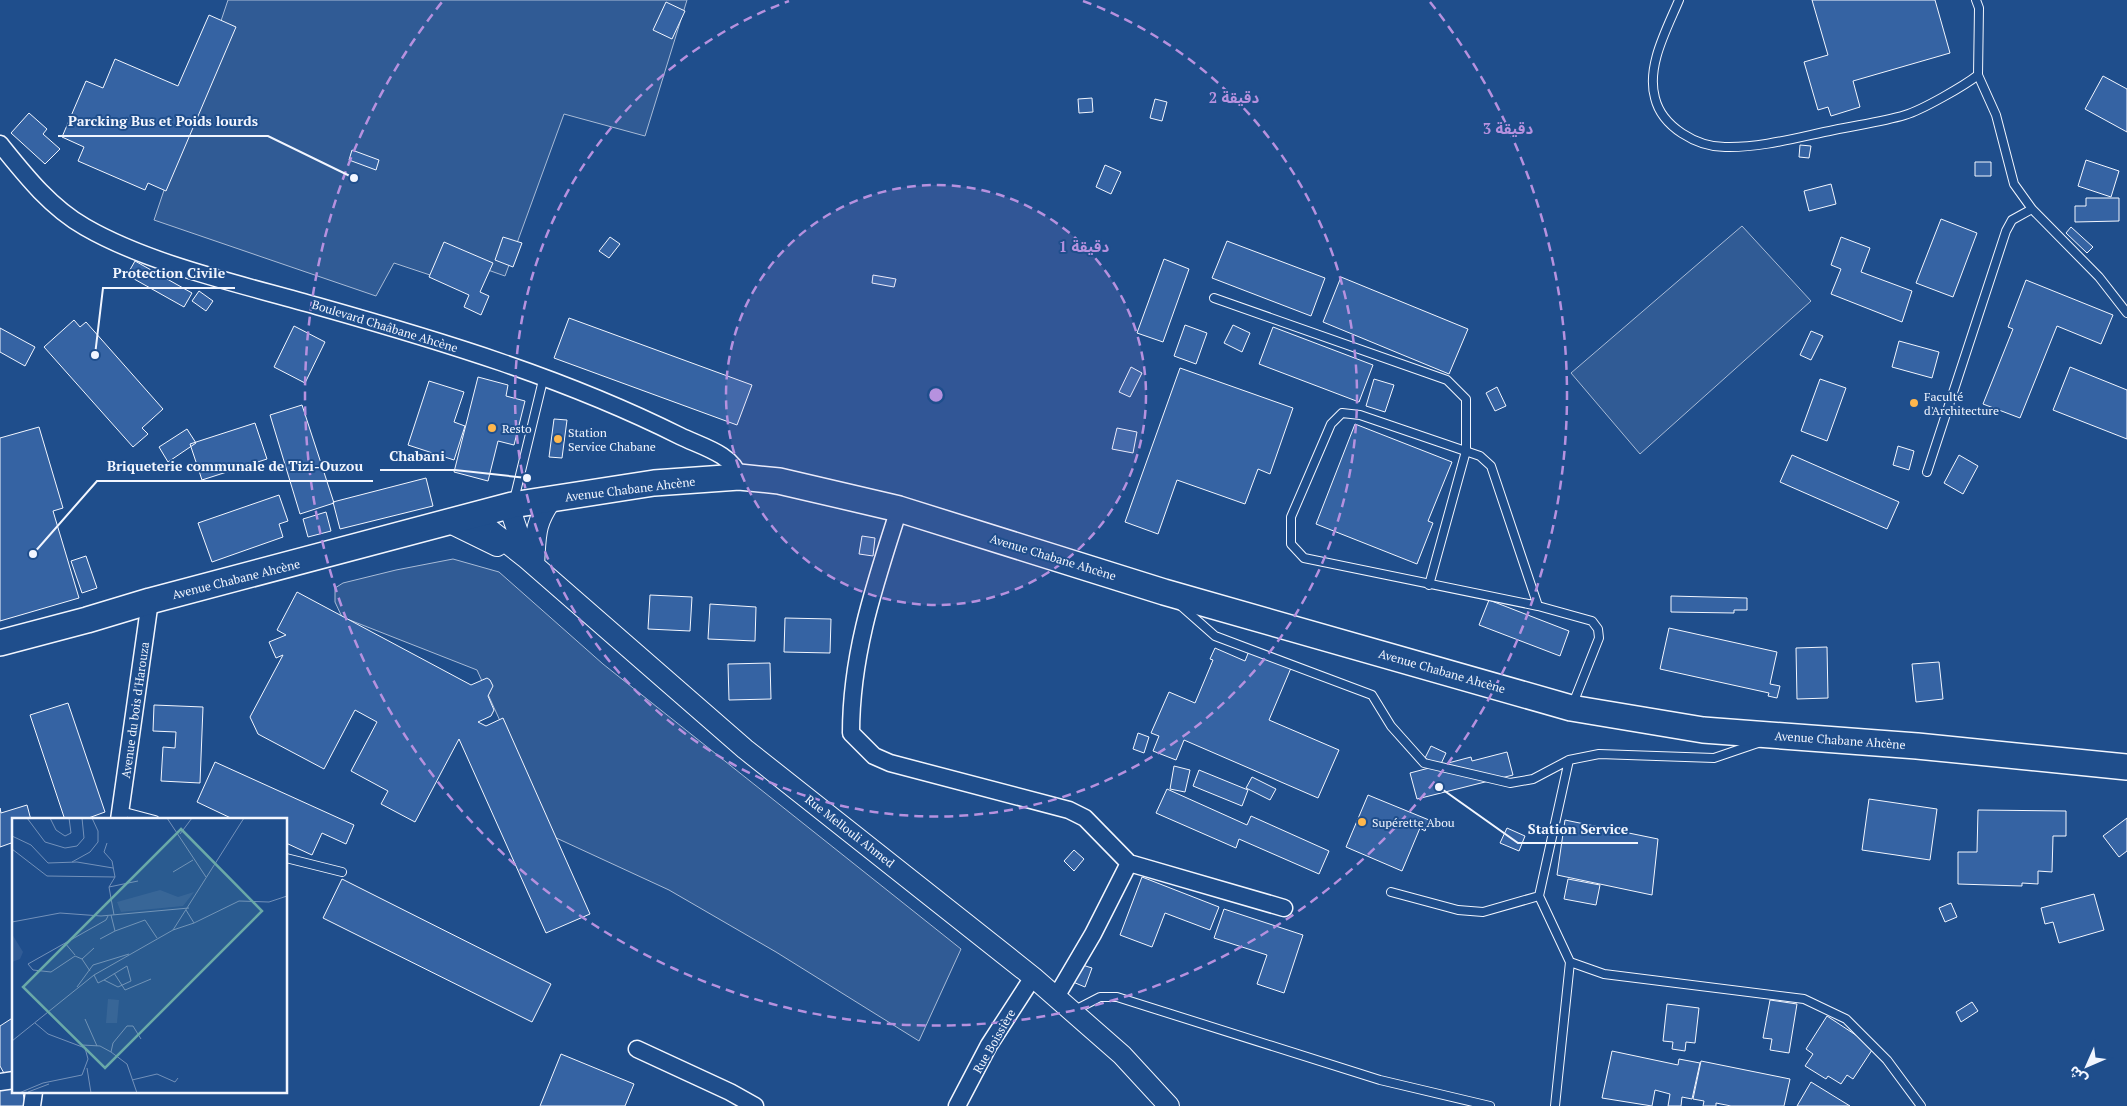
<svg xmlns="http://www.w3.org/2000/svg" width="2127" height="1106" font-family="'PT Serif','Noto Sans Arabic',serif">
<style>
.built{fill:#305b95;stroke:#a8bbd7}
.building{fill:#3563a3;stroke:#f2f6ff}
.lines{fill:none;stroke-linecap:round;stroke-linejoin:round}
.service-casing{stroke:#f2f6ff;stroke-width:10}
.minor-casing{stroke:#f2f6ff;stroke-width:19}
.tertiary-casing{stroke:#f2f6ff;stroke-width:22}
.primary-casing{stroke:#f2f6ff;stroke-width:28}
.service{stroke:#1f4e8c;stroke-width:8}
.minor{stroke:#1f4e8c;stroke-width:16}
.tertiary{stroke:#1f4e8c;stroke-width:20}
.primary{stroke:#1f4e8c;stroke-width:25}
.ring{fill:none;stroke:#b691df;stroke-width:2.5;stroke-dasharray:9 6}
.poi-dot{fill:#ffb74d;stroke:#1f4e8c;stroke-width:2}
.labels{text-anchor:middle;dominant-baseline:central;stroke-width:4;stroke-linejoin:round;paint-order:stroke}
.street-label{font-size:12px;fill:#f2f6ff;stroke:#1f4e8c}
.poi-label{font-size:12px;fill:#f2f6ff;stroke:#1f4e8c;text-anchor:start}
.inset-road{fill:none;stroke:#7391ba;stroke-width:1}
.view{fill:#6aa9a8;fill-opacity:0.15;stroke:#6aa9a8;stroke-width:2.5}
.inset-edge{fill:none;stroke:#f2f6ff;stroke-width:2.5}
.centre{fill:#b691df;stroke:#1f4e8c;stroke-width:2.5}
.ring-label{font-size:15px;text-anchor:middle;font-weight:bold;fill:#b691df;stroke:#1f4e8c;stroke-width:4;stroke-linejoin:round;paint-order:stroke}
.leader{fill:none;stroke:#f2f6ff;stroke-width:2}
.callout-dot{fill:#f2f6ff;stroke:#1f4e8c;stroke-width:2}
.callout-label{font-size:14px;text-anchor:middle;font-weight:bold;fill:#f2f6ff;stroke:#1f4e8c;stroke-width:4;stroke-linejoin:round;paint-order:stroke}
</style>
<rect width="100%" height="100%" fill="#1f4e8c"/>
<path class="built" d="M228,0H687L645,136L564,114L505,276L451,257L445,280L394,263L376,296L154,220Z
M1742,226L1811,301L1640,454L1571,373Z
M453,559L499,572L603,664L961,949L919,1041L776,952L669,890L552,836L477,670L342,617L335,602V588L343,583L396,570Z"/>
<path class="building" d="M1812,0H1935L1950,53L1853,81L1860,107L1831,116L1828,107L1818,110L1804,62L1828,55Z
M666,2L685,11L672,39L653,30Z
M209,15L236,27L166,191L148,183L145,190L78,161L84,147L62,137L86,81L103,88L115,59L178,86Z
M2103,76L2127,89V132L2085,109Z
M1092,98L1093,112L1079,113L1078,99Z
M1155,99L1167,102L1162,121L1150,118Z
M29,113L47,129L43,134L60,149L45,164L11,133Z
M1800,145L1811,146L1809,158L1799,157Z
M352,150L379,160L376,170L349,160Z
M2086,160L2119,171L2111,197L2078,186Z
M1975,162H1991V176H1975Z
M1105,165L1121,172L1111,194L1096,187Z
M1831,184L1836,204L1809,211L1804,191Z
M2086,198H2119V221L2075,222V206H2086Z
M1941,219L1977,233L1953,297L1916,283Z
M2071,227L2093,247L2087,253L2066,233Z
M503,237L522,243L513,267L495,260Z
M610,237L620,244L609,258L599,251Z
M1841,237L1870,248L1861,272L1912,291L1902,322L1831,294L1841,269L1831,265Z
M1227,241L1325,278L1311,316L1212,278Z
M444,242L493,263L480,292L489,296L481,315L464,307L469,295L429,277Z
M1164,259L1189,269L1163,342L1137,333Z
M135,261L192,293L184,307L127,275Z
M873,275L896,279L894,287L872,283Z
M1341,277L1468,329L1449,374L1323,322Z
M2026,280L2113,315L2101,344L2057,326L2020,418L1983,404L2013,329L2008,327Z
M199,291L213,301L206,311L192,301Z
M569,318L752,385L737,425L554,358Z
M74,320L80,327L86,322L163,409L142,428L148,434L133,447L44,347Z
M1185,325L1207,333L1196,364L1174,356Z
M1233,325L1250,333L1242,352L1224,343Z
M294,326L325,342L305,383L274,367Z
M1273,327L1373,365L1359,402L1259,364Z
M0,328L35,347L25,366L0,352Z
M1811,331L1823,336L1811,360L1800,355Z
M1899,341L1939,352L1932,378L1892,367Z
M1131,367L1142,373L1130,397L1119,392Z
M2070,367L2127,390V439L2053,410Z
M1180,368L1293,408L1270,474L1258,469L1245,504L1177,480L1158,534L1125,522Z
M478,377L508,385L506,396L525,401L514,445L498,441L488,481L454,472Z
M1374,379L1394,385L1385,412L1366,406Z
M1820,379L1846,388L1827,441L1801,431Z
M429,381L464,392L454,422L465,426L454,460L408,445Z
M1497,387L1506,406L1495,411L1486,393Z
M302,405L334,503L300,514L270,415Z
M554,419L567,420L562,458L549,457Z
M255,423L267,459L202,480L190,444Z
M1355,424L1452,462L1428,521L1433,523L1417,564L1316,524Z
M39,427L63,508L53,511L79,598L0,621V438Z
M1117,428L1137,432L1133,453L1112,449Z
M187,429L196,443L168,462L159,447Z
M1898,446L1914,451L1909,470L1893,465Z
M1792,455L1899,502L1887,529L1780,482Z
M1959,455L1978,466L1963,494L1944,483Z
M426,478L433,506L340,529L333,502Z
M279,495L288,521L279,524L283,537L212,562L198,523Z
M326,512L331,531L308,537L303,519Z
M862,536L875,538L873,556L859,554Z
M86,556L97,588L82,593L71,561Z
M297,592L471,685L487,678L490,680L493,686L488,696L494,710L491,716L478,722L486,726L503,718L590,914L546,933L459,739L415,822L381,804L388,791L351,771L377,722L355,710L324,769L258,734L250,717L283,655L276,658L269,642L286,635L277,630Z
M650,595L692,597L690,631L648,629Z
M1671,596L1747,598V610H1734V613L1671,612Z
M1489,600L1569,631L1560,656L1479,625Z
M710,604L756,607L755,641L708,639Z
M785,618L831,619L830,653L784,652Z
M1669,628L1777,652L1770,684L1780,686L1777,698L1768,696L1769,693L1660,669Z
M1827,647L1828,698L1797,699L1796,648Z
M1215,648L1245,661L1249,651L1291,668L1269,720L1339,750L1318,798L1184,740L1176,760L1153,751L1159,736L1151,733L1169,692L1195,703L1213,660L1210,659Z
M1939,662L1943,699L1916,702L1912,664Z
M770,663L771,699L729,700L728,664Z
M68,703L105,812L83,820H65L30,715Z
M154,705L203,707L200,783L161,781L163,747L175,748L176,732L153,731Z
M1138,733L1149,737L1144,753L1133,749Z
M1431,746L1446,753L1440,766L1425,758Z
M1507,752L1513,775L1417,799L1410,773L1471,757L1472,761Z
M215,762L354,825L346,844L322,833L312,855L286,843V820H235L197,802Z
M1174,766L1190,770L1185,792L1170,789Z
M1199,770L1248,790L1242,806L1193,786Z
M1252,777L1276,789L1270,800L1246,788Z
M1167,789L1247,825L1251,816L1329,851L1319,874L1239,839L1236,848L1156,813Z
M1368,795L1429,820L1425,831L1420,828L1402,871L1346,847Z
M1869,799L1937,809L1930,860L1862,850Z
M27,805L31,820H14V842L0,847V808L1,813Z
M1978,810L2066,811V836H2053L2052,872L2038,871V884L2022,883V886L1958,884V852H1977Z
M2127,818V851L2119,857L2103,836Z
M1565,820L1658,839L1652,895L1557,875Z
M1507,828L1525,836L1519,851L1500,843Z
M1074,850L1084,859L1074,871L1064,861Z
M1142,877L1219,907L1210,930L1165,913L1152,947L1120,935Z
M342,879L551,984L532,1022L323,918Z
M1568,879L1600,885L1596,905L1564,899Z
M2094,894L2104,930L2059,943L2053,922L2045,924L2041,908Z
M1951,903L1957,917L1945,922L1939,908Z
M1224,909L1303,935L1284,993L1257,984L1267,955L1214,938Z
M1079,964L1092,968L1085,987L1073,982Z
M1770,1000L1797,1004L1789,1053L1770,1050L1772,1039L1763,1038Z
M1972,1002L1978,1011L1961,1022L1956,1012Z
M1667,1004L1699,1008L1695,1043L1686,1042L1685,1051L1672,1049L1673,1042L1663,1041Z
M1827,1016L1874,1047L1853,1079L1847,1075L1841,1084L1828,1076L1826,1079L1805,1066L1813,1054L1806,1049Z
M14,1017V1070L5,1075L0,1066V1026Z
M1612,1051L1678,1065L1679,1059L1700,1063L1692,1099L1682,1097L1681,1106H1668L1670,1094L1655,1090L1652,1106L1602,1098Z
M561,1054L634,1084L625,1106H540Z
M1701,1061L1790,1079L1784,1106H1731L1716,1103V1106H1703L1704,1101L1693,1099Z
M1811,1082L1850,1106H1797Z
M14,1086V1092H23L25,1106H0V1089Z"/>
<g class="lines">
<g class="service-casing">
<path id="service" d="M1679,0C1667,29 1646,66 1655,98C1662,127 1697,147 1725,147C1761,148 1799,137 1834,130C1857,125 1882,122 1905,115C1922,110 1964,86 1978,75L1996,115L2014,184L2032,209L2099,277L2127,313
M1976,0L1979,8L1978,75
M1214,298L1447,380L1466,399V451L1429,585
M1342,413L1360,415L1480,456L1491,466L1538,606L1304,558L1291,544V517L1331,424Z
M1927,472L2006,231L2012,220L2032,209
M514,500L544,376
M1181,606L1215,636L1372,695L1391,726L1424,763L1510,783L1533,779L1569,760L1599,754L1714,758L1758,743
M1538,606L1592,621L1598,629L1599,638L1572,706
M1569,760L1539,896L1570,962L1604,974L1804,999L1846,1019L1887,1060L1921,1106
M121,811L155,820
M286,858L342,872
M1391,892L1458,910L1483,912L1539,896
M1073,1011L1100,997H1117L1380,1080L1490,1106
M1555,1106L1570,962"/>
</g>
<g class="minor-casing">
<path id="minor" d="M0,144C25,175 50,207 85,227C151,265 244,285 317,306C441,341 564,378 680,436C700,446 733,454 739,477
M899,509C875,584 851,653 851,733L874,756L890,763L1069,810L1085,818L1129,863L1093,934L1056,997
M119,820L150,601
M1129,863L1284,908
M637,1049L730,1092L755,1106
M0,1082L14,1080
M32,1106L34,1092
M957,1106L989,1045L1033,977"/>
</g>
<g class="tertiary-casing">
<path id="tertiary" d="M512,505V515L527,559
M473,516L527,559L745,749L1033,977L1122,1055L1169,1106
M450,523L497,546
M534,565C536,535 534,524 552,499"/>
</g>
<g class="primary-casing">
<path id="primary" d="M0,643L87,620L150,601L512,505L654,483L739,477L779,481L899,509L1164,592L1571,708L1703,730L1917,746L2127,767"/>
</g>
<use href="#service" class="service"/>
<use href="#minor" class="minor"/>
<use href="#tertiary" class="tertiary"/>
<use href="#primary" class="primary"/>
</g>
<circle cx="936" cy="395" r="210" fill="#b691df" fill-opacity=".12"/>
<g class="ring">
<circle cx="936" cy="395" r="210"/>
<path d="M1083 1A421 421 0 1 1 789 1"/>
<path d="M1430 2A631 631 0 1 1 442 2"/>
</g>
<g class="poi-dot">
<circle cx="1914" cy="403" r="5"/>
<circle cx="492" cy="428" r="5"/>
<circle cx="558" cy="439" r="5"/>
<circle cx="1362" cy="822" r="5"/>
</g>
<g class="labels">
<g class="street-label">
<text transform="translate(385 326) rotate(17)">Boulevard Chaâbane Ahcène</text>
<text transform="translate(630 489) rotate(-7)">Avenue Chabane Ahcène</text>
<text transform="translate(1053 557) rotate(17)">Avenue Chabane Ahcène</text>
<text transform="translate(236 579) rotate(-14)">Avenue Chabane Ahcène</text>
<text transform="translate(1442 671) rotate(16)">Avenue Chabane Ahcène</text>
<text transform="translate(135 710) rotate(-82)">Avenue du bois d'Harouza</text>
<text transform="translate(1840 740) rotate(4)">Avenue Chabane Ahcène</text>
<text transform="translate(850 831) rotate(38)">Rue Mellouli Ahmed</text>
<text transform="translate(994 1041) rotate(-60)">Rue Boissière</text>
</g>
<g class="poi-label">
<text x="1924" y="396">Faculté<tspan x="1924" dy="14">d'Architecture</tspan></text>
<text x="502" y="428">Resto</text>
<text x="568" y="432">Station<tspan x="568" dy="14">Service Chabane</tspan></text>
<text x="1372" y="822">Supérette Abou</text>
</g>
</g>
<g transform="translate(12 818)">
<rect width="275" height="275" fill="#1f4e8c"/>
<path d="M148,72L166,79L182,74L171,88L109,94L105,84ZM0,116L11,134L8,141L0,144ZM96,181L107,182L105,205H94Z" fill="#305b95"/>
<path class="inset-road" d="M15,0L33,24L53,30L65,28L72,20L70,0M38,0L44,12L53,18L59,15L57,0M155,0L194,59M168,16L180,0M0,18L19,27L36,45L65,44L101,50M95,25L92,34L100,43L103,59L97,69M0,31L35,58L103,59M60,44L78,34L86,24V13L80,0M161,54L181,42M174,92L182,105M99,97L103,113L133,102L145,120M102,97L97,69L126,63M0,104L48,95L89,98L177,90M161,112L182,105L227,83L257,84L275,78M88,121L103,113M53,125L63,137M70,141L82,130M115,148L119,163L106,169L92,162ZM78,153L70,141L63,138L39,154L21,152L16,146L94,102L96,98M102,155L113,172L139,161M82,157L86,165L92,162M65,169L81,147L117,136M73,201L85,228M0,223L82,157L161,112L232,0M70,227L88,228L99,234L101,225L115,208H121L129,221M99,234L115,246L125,275M75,250L79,275M120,262L145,256L163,264L166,260M16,274L37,266M7,275L31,265L70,257L76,241L73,230L36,216L23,205"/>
<path class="view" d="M169,11L250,93L93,250L11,169Z"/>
<rect width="275" height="275" class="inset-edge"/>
</g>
<circle cx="936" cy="395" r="8" class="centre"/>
<g class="ring-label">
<text x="1234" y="103">2 دقيقة</text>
<text x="1508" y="134">3 دقيقة</text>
<text x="1084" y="252">1 دقيقة</text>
</g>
<path class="leader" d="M354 178L268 136H58M95 355L103 288H235M527 478L455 470H380M33 554L97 481H373M1439 787L1518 843H1638"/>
<g class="callout-dot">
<circle cx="354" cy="178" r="5"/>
<circle cx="95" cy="355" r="5"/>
<circle cx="527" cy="478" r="5"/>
<circle cx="33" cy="554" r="5"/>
<circle cx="1439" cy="787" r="5"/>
</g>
<g class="callout-label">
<text x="163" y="126">Parcking Bus et Poids lourds</text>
<text x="169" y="278">Protection Civile</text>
<text x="417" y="461">Chabani</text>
<text x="235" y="471">Briqueterie communale de Tizi-Ouzou</text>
<text x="1578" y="834">Station Service</text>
</g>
<g transform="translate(2087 1066) rotate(225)" stroke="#1f4e8c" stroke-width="4" paint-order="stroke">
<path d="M0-4L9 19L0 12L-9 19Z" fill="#f2f6ff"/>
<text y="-8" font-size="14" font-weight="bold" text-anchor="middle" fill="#f2f6ff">ش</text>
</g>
</svg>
